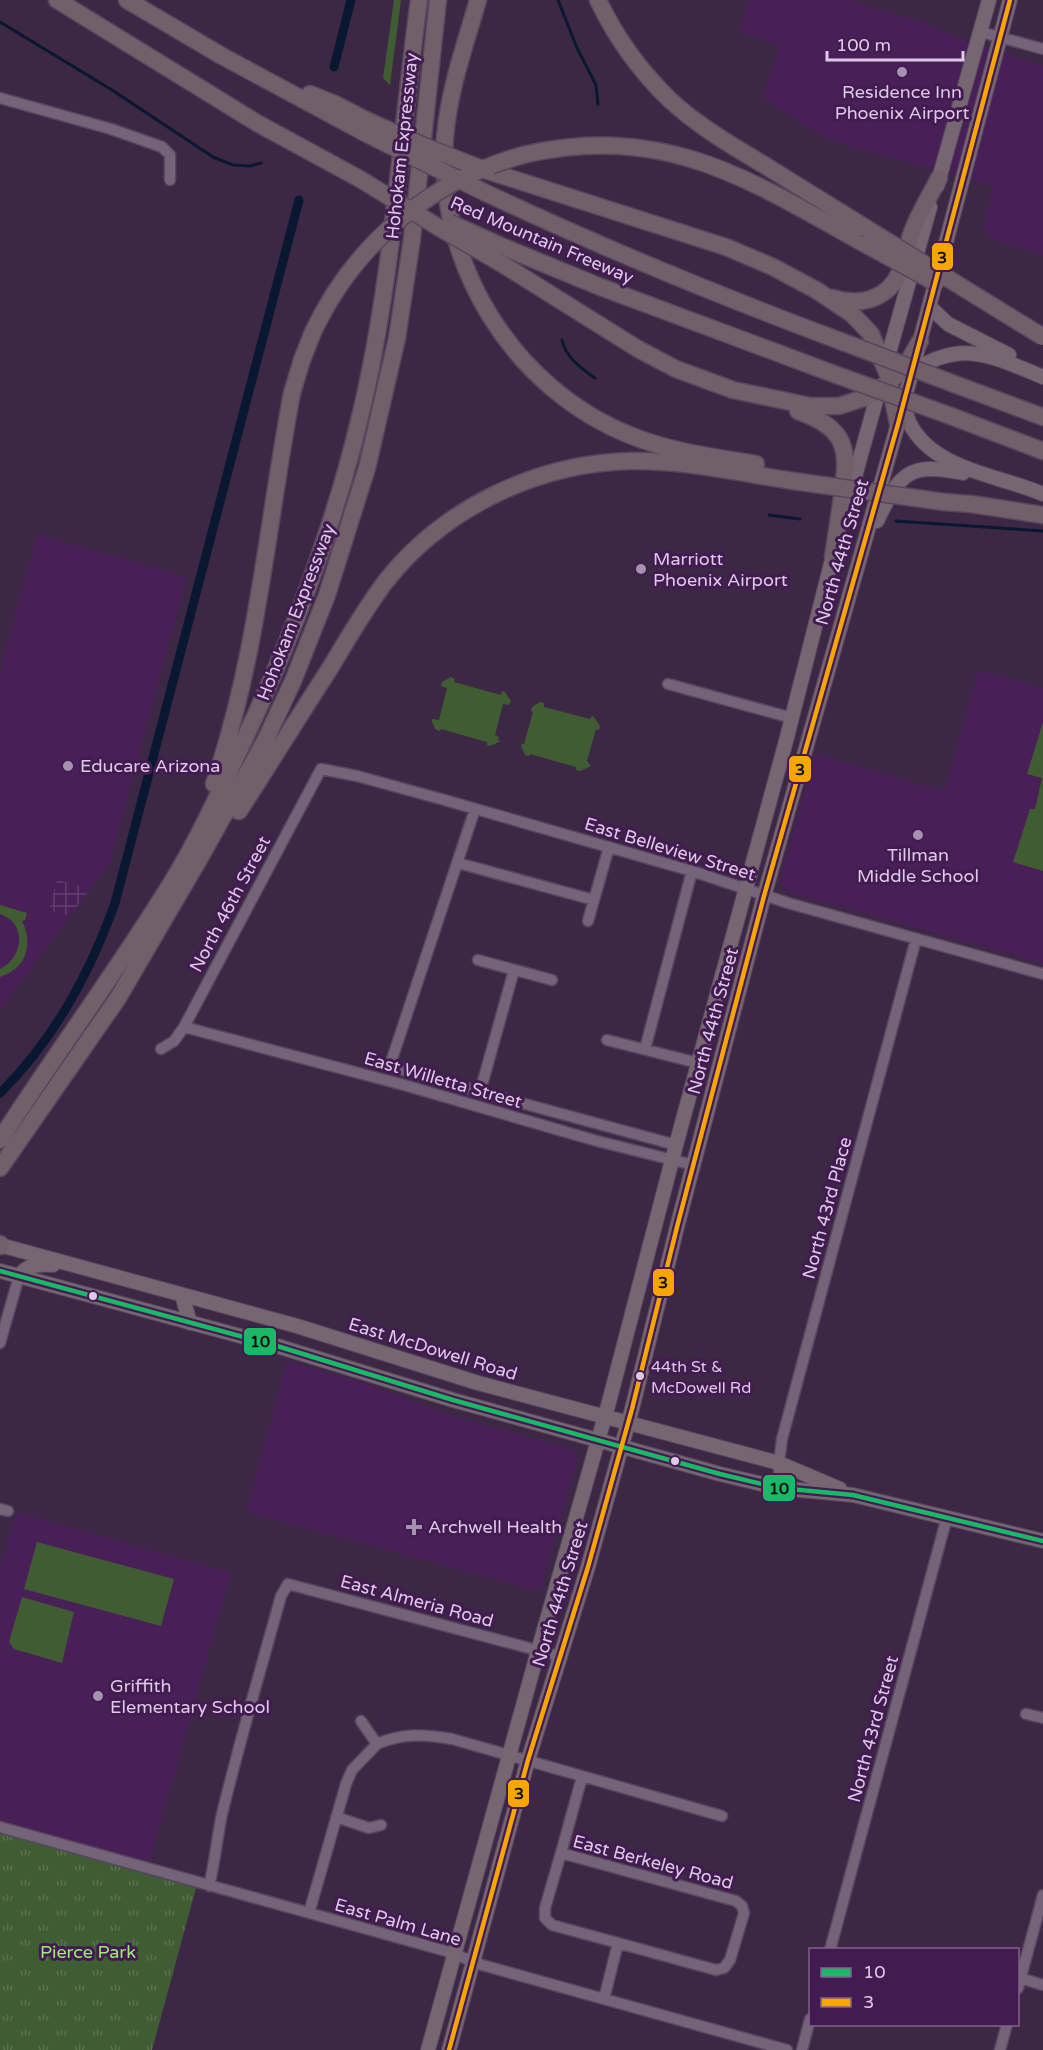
<svg xmlns="http://www.w3.org/2000/svg" width="1043" height="2050" font-family="'Varela Round',sans-serif">
<style>
.built{fill:#482057}
.industrial{fill:url(#industrial-grid)}
.grass{fill:#405c33}
.park{fill:url(#park-tufts)}
.lines{fill:none;stroke-linecap:round;stroke-linejoin:round}
.stream{stroke:#091830;stroke-width:3}
.canal{stroke:#091830;stroke-width:9}
.minor-casing{stroke:#57465e;stroke-width:13}
.major-casing{stroke:#57465e;stroke-width:16}
.highway-casing{stroke:#57465e;stroke-width:19}
.minor{stroke:#736479;stroke-width:10}
.major{stroke:#766672;stroke-width:14}
.highway{stroke:#716069;stroke-width:16}
.highway-bridge-casing{stroke:#57465e;stroke-width:19;stroke-linecap:butt}
.highway-bridge{stroke:#716069;stroke-width:16}
.bus-1-casing{stroke:#421c50;stroke-width:9}
.bus-2-casing{stroke:#421c50;stroke-width:9}
.bus-1{stroke:#1ab867;stroke-width:4.5}
.bus-2{stroke:#f7a600;stroke-width:4.5}
.poi-dot{fill:#a691af;stroke:#421c50;stroke-width:2}
.bus-dot{fill:#dfc9e9;stroke:#421c50;stroke-width:2}
.labels{text-anchor:middle;dominant-baseline:central;stroke-width:6;stroke-linejoin:round;paint-order:stroke}
.bus-label{font-size:16px;fill:#dfc9e9;stroke:#421c50;text-anchor:start}
.poi-label{font-size:18px;fill:#dfc9e9;stroke:#421c50;text-anchor:start}
.street-label{font-size:18px;fill:#dfc9e9;stroke:#421c50}
.park-label{font-size:18px;fill:#9eeb78;stroke:#421c50}
.line-badge{stroke:#421c50;stroke-width:2}
.pale-badge-label{font-size:16px;text-anchor:middle;font-weight:bold;fill:#111}
</style>
<defs>
<pattern id="industrial-grid" width="8" height="8" patternUnits="userSpaceOnUse" patternTransform="scale(1.5)"><rect width="8" height="8" fill="#482057"/><path d="M0 4h8M4 0v8" fill="none" stroke="#623f6f"/></pattern>
<pattern id="park-tufts" width="24" height="20" patternUnits="userSpaceOnUse" patternTransform="scale(1.5)"><rect width="24" height="20" fill="#405c33"/><path d="M3 7l-1-3M5 7V3M7 7l1-3M15 17l-1-3M17 17v-4M19 17l1-3" fill="none" stroke="#5b7251"/></pattern>
</defs>
<rect width="100%" height="100%" fill="#3c2844"/>
<path class="built" d="M749,0H855V3L920,21L953,36L1043,66V255L992,239L983,229L993,186L826,139L763,98L780,45L740,32Z
M37,534L187,577L110,862L0,1010V671Z
M978,670L1043,688V963L788,892L780,879L815,754L945,791Z
M287,1361L364,1383L455,1417L572,1449L578,1458L540,1591L246,1512Z
M16,1512L231,1573L149,1863L0,1820V1570Z"/>
<path class="industrial" d="M57,880L90,889L70,916L49,910Z"/>
<path class="grass" d="M394,0H401L390,85L383,78Z
M451,677L455,679L454,682L501,695L502,691L505,692L511,701L509,705L503,704L495,735L499,737L498,740L501,741L490,746L487,745V742L441,729L440,731L436,730L432,722V719L439,720L447,688L441,686L442,682Z
M540,702L544,703V707L590,719L592,716L594,717L600,726L599,730L596,729L587,761L591,766L580,771L576,770V767L530,754L529,756L525,755L521,746L522,744H524L533,712L531,711L532,707Z
M1043,722V871L1013,862L1030,809H1035L1042,778L1027,774Z
M0,905L27,913L25,920L22,921C34,944 26,969 0,977V969C24,957 27,923 0,914Z
M37,1542L174,1579L161,1626L24,1589Z
M22,1597L74,1612L62,1663L14,1649L9,1642Z"/>
<path class="park" d="M0,1833L196,1888L152,2050H0Z"/>
<g class="lines">
<path class="stream" d="M558,0L577,48L596,85L598,104
M0,22L112,90L213,157L233,165L250,166L261,163
M562,340C566,358 581,368 595,378
M769,515L800,519
M896,521L1043,531"/>
<path class="canal" d="M334,67L351,0
M0,1093C54,1040 90,973 115,903L299,200"/>
<g class="minor-casing">
<path id="minor" d="M981,32L1043,49
M0,98L111,129L162,147L170,155V180
M668,684L792,718
M475,809L391,1062L397,1068L433,1079L676,1145
M458,863L594,900
M588,921L609,847
M478,960L552,980
M184,1027L404,1085L597,1141L693,1165
M607,1040L698,1063
M161,1049L174,1041L184,1027L321,769L357,776L441,799L692,871L788,903L1043,974
M645,1049L692,871
M480,1092L514,970
M0,1343L19,1276
M779,1488V1463L782,1439L916,939
M0,1509L8,1511
M1026,1714L1043,1718
M361,1721L377,1744C402,1733 425,1734 452,1739L722,1816
M336,1817L369,1828L381,1825
M0,1827L446,1951L482,1965L787,2050
M561,1853L582,1777
M209,1886C215,1862 217,1837 222,1814C240,1740 261,1668 281,1596L288,1584L559,1656
M309,1913L346,1784L352,1770L377,1744
M830,1950L947,1517
M1020,1978L1043,1985
M1018,1988L1043,1895
M604,1999L618,1943L716,1970L724,1968L730,1960L744,1913L742,1906L736,1901L561,1853L545,1908V1918L552,1925L618,1943
M802,2050L810,2019
M1000,2050L1007,2024"/>
</g>
<g class="major-casing">
<path id="major" d="M937,186L989,0
M929,306L948,324L1009,355
M885,367L930,207
M910,373C961,338 992,356 1043,377
M903,404C905,409 907,416 909,422C932,470 999,475 1043,494
M849,498L880,386
M877,521C900,473 908,462 963,473
M0,1245L297,1326L478,1383L779,1463L840,1489
M0,1271L277,1346L453,1400L720,1474L779,1488L853,1495L1043,1541
M19,1276C28,1264 39,1264 53,1265
M182,1295L190,1323
M428,2050L538,1651L609,1402L676,1145L786,741L835,548
M449,2050L528,1760L588,1567L632,1409L677,1227L764,896L898,424L1010,0"/>
</g>
<g class="highway-casing">
<path id="highway" d="M57,0L257,123L360,179
M127,0L222,56L365,133
M478,0C465,45 449,90 445,137C436,264 513,389 632,436C672,452 714,457 756,464
M598,0C616,38 640,71 670,100C697,125 729,144 761,163C796,185 831,206 866,228
M310,94L335,104L366,120
M527,154C667,124 748,179 865,244
M488,171L726,247L773,267L816,290L852,314L871,334L888,375L898,424
M486,193C603,248 722,297 843,342
M501,246L598,286L834,374
M499,262L638,349L676,369L733,390L810,406H839L864,398L878,391L904,369L920,341
M833,298C860,307 888,299 900,272C906,260 907,245 912,232C919,213 930,196 939,178
M957,385L1043,417
M798,411C848,429 849,449 842,497C839,517 836,537 833,557
M948,415L1043,451
M971,504L1043,515
M214,784C258,654 267,525 292,393L302,360L313,332
M239,811C269,765 297,719 327,673C346,642 364,610 386,581C444,508 537,463 631,461C685,460 740,473 793,481
M0,1140C56,1053 118,970 172,882C197,841 217,798 237,755C289,646 332,535 360,417C393,280 400,139 419,0
M0,1168L118,998L201,856L265,741L293,681L327,595L367,468L397,338L412,239L438,0
M0,1244L1,1246"/>
</g>
<use href="#minor" class="minor"/>
<use href="#major" class="major"/>
<use href="#highway" class="highway"/>
<g class="highway-bridge-casing">
<path id="highway-bridge" d="M366,120L424,146L487,171
M365,133L486,193
M360,179L438,227L499,262
M450,223L501,246
M866,228L1043,337
M865,244L936,283
M313,332C355,243 432,179 527,154
M843,342L957,385
M834,374L948,415
M793,481L944,502L971,504"/>
</g>
<use href="#highway-bridge" class="highway-bridge"/>
<g class="bus-1-casing">
<path id="bus-1" d="M0,1271L277,1346L453,1400L720,1474L779,1488L853,1495L1043,1541"/>
</g>
<g class="bus-2-casing">
<path id="bus-2" d="M449,2050L528,1760L588,1567L632,1409L677,1227L764,896L898,424L1010,0"/>
</g>
<use href="#bus-1" class="bus-1"/>
<use href="#bus-2" class="bus-2"/>
</g>
<g class="poi-dot">
<circle cx="902" cy="72" r="6"/>
<circle cx="641" cy="569" r="6"/>
<circle cx="68" cy="766" r="6"/>
<circle cx="918" cy="835" r="6"/>
<path d="M411 1518h6v6h6v6h-6v6h-6v-6h-6v-6h6z"/>
<circle cx="98" cy="1696" r="6"/>
</g>
<g class="bus-dot">
<circle cx="93" cy="1296" r="5"/>
<circle cx="640" cy="1376" r="5"/>
<circle cx="675" cy="1461" r="5"/>
</g>
<g class="labels">
<g class="bus-label">
<text x="651" y="1367">44th St &amp;<tspan x="651" dy="21">McDowell Rd</tspan></text>
</g>
<g class="poi-label">
<text x="902" y="92" text-anchor="middle">Residence Inn<tspan x="902" dy="21">Phoenix Airport</tspan></text>
<text x="653" y="559">Marriott<tspan x="653" dy="21">Phoenix Airport</tspan></text>
<text x="80" y="766">Educare Arizona</text>
<text x="918" y="855" text-anchor="middle">Tillman<tspan x="918" dy="21">Middle School</tspan></text>
<text x="428" y="1527">Archwell Health</text>
<text x="110" y="1686">Griffith<tspan x="110" dy="21">Elementary School</tspan></text>
</g>
<g class="street-label">
<text transform="translate(402 146) rotate(-84)">Hohokam Expressway</text>
<text transform="translate(542 240) rotate(23)">Red Mountain Freeway</text>
<text transform="translate(842 552) rotate(-74)">North 44th Street</text>
<text transform="translate(296 612) rotate(-69)">Hohokam Expressway</text>
<text transform="translate(670 849) rotate(17)">East Belleview Street</text>
<text transform="translate(230 904) rotate(-62)">North 46th Street</text>
<text transform="translate(713 1021) rotate(-75)">North 44th Street</text>
<text transform="translate(443 1080) rotate(16)">East Willetta Street</text>
<text transform="translate(827 1208) rotate(-75)">North 43rd Place</text>
<text transform="translate(433 1349) rotate(17)">East McDowell Road</text>
<text transform="translate(560 1594) rotate(-73)">North 44th Street</text>
<text transform="translate(417 1601) rotate(15)">East Almeria Road</text>
<text transform="translate(873 1729) rotate(-75)">North 43rd Street</text>
<text transform="translate(653 1862) rotate(15)">East Berkeley Road</text>
<text transform="translate(398 1922) rotate(16)">East Palm Lane</text>
</g>
<g class="park-label">
<text x="88" y="1952">Pierce Park</text>
</g>
</g>
<g class="line-badge">
<rect x="931" y="242" width="23" height="29" rx="6" fill="#f7a600"/>
<rect x="788" y="755" width="24" height="28" rx="6" fill="#f7a600"/>
<rect x="652" y="1268" width="23" height="29" rx="6" fill="#f7a600"/>
<rect x="243" y="1327" width="34" height="29" rx="6" fill="#1ab867"/>
<rect x="762" y="1474" width="34" height="28" rx="6" fill="#1ab867"/>
<rect x="507" y="1779" width="23" height="29" rx="6" fill="#f7a600"/>
</g>
<g class="pale-badge-label">
<text x="942" y="263">3</text>
<text x="800" y="775">3</text>
<text x="663" y="1288">3</text>
<text x="260" y="1347">10</text>
<text x="779" y="1494">10</text>
<text x="519" y="1799">3</text>
</g>
<rect x="809" y="1948" width="210" height="78" fill="#421c50" stroke="#81618d" stroke-width="1.5"/>
<rect x="821" y="1968" width="30" height="9" fill="#1ab867" stroke="#81618d" stroke-width="1.5"/>
<text x="863" y="1978" font-size="18" fill="#dfc9e9">10</text>
<rect x="821" y="1998" width="30" height="9" fill="#f7a600" stroke="#81618d" stroke-width="1.5"/>
<text x="863" y="2008" font-size="18" fill="#dfc9e9">3</text>
<path d="M827 51v9h136v-9" fill="none" stroke="#dfc9e9" stroke-width="3"/>
<text x="836" y="51" font-size="18" fill="#dfc9e9" stroke="#421c50" stroke-width="4.5" paint-order="stroke">100 m</text>
</svg>
